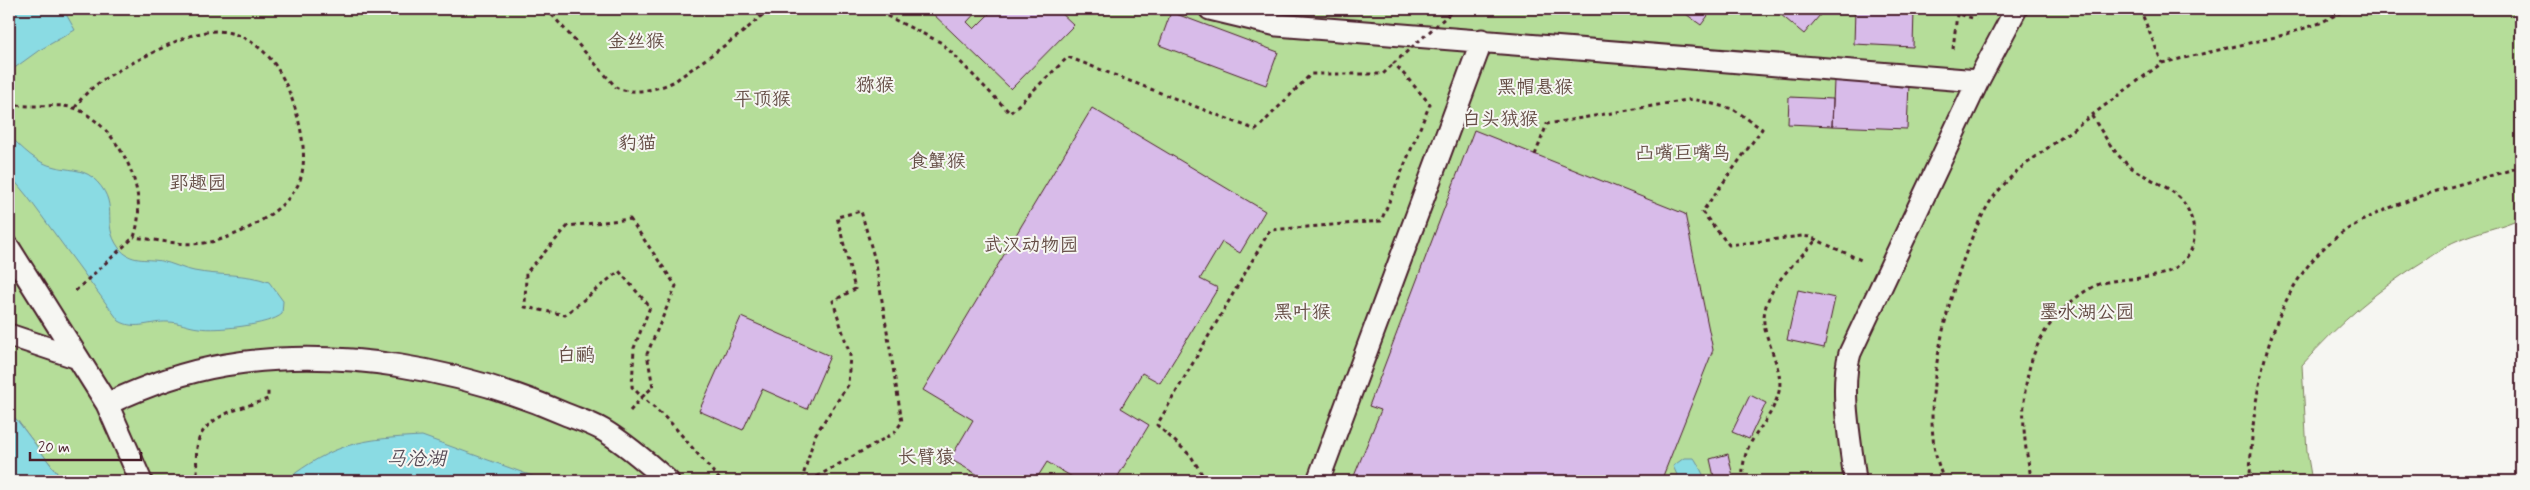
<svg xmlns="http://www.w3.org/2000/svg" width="2530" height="490" font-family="Mynerve,'LXGW WenKai TC',sans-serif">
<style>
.green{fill:#b5dd99;stroke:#807e62}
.water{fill:#8adbe3;stroke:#709099}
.building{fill:#d8bbe9;stroke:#4a1f2b}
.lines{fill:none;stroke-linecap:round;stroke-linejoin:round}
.lane-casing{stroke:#4a1f2b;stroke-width:25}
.path{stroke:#4a1f2b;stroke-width:3;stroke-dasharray:4 4;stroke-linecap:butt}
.lane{stroke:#f6f6f2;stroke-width:21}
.path-bridge{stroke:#4a1f2b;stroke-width:3;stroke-dasharray:4 4;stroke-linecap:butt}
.labels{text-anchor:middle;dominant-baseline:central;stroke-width:4;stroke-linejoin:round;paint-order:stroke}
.park-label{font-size:19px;fill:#654e46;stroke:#f6f6f2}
.water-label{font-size:20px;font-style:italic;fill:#5a4e59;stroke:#f6f6f2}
</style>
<rect width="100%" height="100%" fill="#f6f6f2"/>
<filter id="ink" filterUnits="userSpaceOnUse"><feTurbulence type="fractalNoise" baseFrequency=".02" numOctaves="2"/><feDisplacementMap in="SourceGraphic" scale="10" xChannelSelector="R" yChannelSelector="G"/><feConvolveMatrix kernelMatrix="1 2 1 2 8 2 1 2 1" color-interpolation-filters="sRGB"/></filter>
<g filter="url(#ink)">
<path class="green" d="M9,9H2521V218C2500,228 2477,231 2456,241C2446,245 2436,253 2427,259C2379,288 2339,323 2302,365L2307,452L2312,481H63L17,420L9,413Z"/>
<path class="water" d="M9,9H75L66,14L75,30L38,51L9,72Z
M9,135C23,149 36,163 55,167C67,170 82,169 92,177C123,204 99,221 119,248C131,263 145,258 161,261C172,263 183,269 194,271C219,276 245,273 269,282L283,301L282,314C270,325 215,331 199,328C188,327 179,322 168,322C150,321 136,331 119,321L27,196L9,174Z
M9,413L17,420L63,481H9Z
M422,436L546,481H285C334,443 361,439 422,436Z
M1684,458H1694C1696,460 1705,478 1706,481H1677L1678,477L1673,466Z"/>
<path class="building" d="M928,9H979L967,22L974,29L994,9H1057L1074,25L1011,89Z
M1679,9H1713L1701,25Z
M1774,9H1825L1804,34Z
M1855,9H1914L1913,47L1854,44Z
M1171,12L1278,52L1266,85L1159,45Z
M1834,81L1909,84L1907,129L1832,126Z
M1789,97L1833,99L1832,126L1788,124Z
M1092,108L1265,211L1240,253L1222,242L1200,279L1218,288L1160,383L1142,373L1121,408L1149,425L1115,481H1079L1047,462L1035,481H989L950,459L973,420L923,390Z
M1474,130L1685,214L1713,350L1661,481H1352L1381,410L1369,406Z
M1798,290L1835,298L1824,348L1787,340Z
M741,317L830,356L807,409L762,389L743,430L699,411Z
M1750,395L1766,403L1749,439L1732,432Z
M1728,454L1734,481H1715L1710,459Z"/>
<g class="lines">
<g class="lane-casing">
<path id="lane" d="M1210,9L1277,25L1978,81
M9,248L107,404L141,481
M9,335L78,358
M107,404C145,386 183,372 225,365C337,346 461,369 565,414C577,419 591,423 603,430C626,444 648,463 668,481
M1318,481L1482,40
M1855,481C1851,442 1839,390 1850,353L1978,81L2016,9"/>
</g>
<path class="path" d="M544,9L552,15
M558,9L552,15L616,87C630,96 661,89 675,81L742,33L769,9
M883,9L887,16L942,43L1010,113L1068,57L1256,130L1311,74H1383L1392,65
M1563,9L1591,13L1595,9
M1947,9V11L1976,19
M2140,9L2162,63
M1953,49L1957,14
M9,103C30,110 53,102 74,108C82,110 90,117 97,122C128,149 148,197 134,237L73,293
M75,108C89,83 123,68 148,55C170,44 201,27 226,32C246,35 267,51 277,68C294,94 311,150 300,180C290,209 239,237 210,242C185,247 158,240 134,237
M1535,155L1547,124L1693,99L1733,109L1762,129L1702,212L1729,245L1802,236L1810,237L1861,260
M630,219L676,286L647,354L653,387L642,397L632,387L634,348L650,307L619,271L565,315L525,307L526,273L568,226Z
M630,411L642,397L671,423L721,481
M198,481C197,469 195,454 198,442C205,415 245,407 268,399V389
M804,481L803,476L815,435L848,385L850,355L833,301L855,289L837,217L861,211L876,264L902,422L894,433L809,481
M1743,481C1740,438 1767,431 1778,395C1783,380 1777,366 1772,351C1769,341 1763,329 1764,318C1765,287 1797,262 1816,240
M1944,481C1939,467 1934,452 1933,437C1926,375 1957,254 1990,202C1998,190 2008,180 2018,170L2162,63L2284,35L2320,23L2347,9
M2031,481C2030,467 2026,454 2025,440C2021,405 2025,364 2044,333C2056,315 2076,294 2097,285C2128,273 2170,287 2190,252C2197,240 2194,221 2187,208C2176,186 2145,180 2127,164C2112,151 2102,131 2091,115
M2250,481C2251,391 2271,268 2360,222C2410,195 2467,183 2521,167"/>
<use href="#lane" class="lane"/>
<path class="path-bridge" d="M1206,481L1191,456L1157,425L1270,230L1381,221L1430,104L1394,63L1455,9"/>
</g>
</g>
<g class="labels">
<g class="park-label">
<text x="636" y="41">金丝猴</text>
<text x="875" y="85">猕猴</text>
<text x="1535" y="87">黑帽悬猴</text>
<text x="762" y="99">平顶猴</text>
<text x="1500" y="119">白头狨猴</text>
<text x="637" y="143">豹猫</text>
<text x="1683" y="153">凸嘴巨嘴鸟</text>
<text x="937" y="161">食蟹猴</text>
<text x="198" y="183">郢趣园</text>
<text x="1031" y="245">武汉动物园</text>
<text x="1302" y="312">黑叶猴</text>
<text x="2087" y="312">墨水湖公园</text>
<text x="576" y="355">白鹂</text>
<text x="926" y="457">长臂猿</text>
</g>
<g class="water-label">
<text x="416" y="459">马沧湖</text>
</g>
</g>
<rect width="2530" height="490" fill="none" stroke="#f6f6f2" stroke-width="30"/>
<rect x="15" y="15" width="2500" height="460" fill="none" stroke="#4a1f2b" stroke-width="2" filter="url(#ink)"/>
<path d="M30 452v8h111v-8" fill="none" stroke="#4a1f2b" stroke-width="2.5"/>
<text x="38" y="452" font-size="15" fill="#4a1f2b" stroke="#f6f6f2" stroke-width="4" paint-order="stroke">20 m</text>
</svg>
